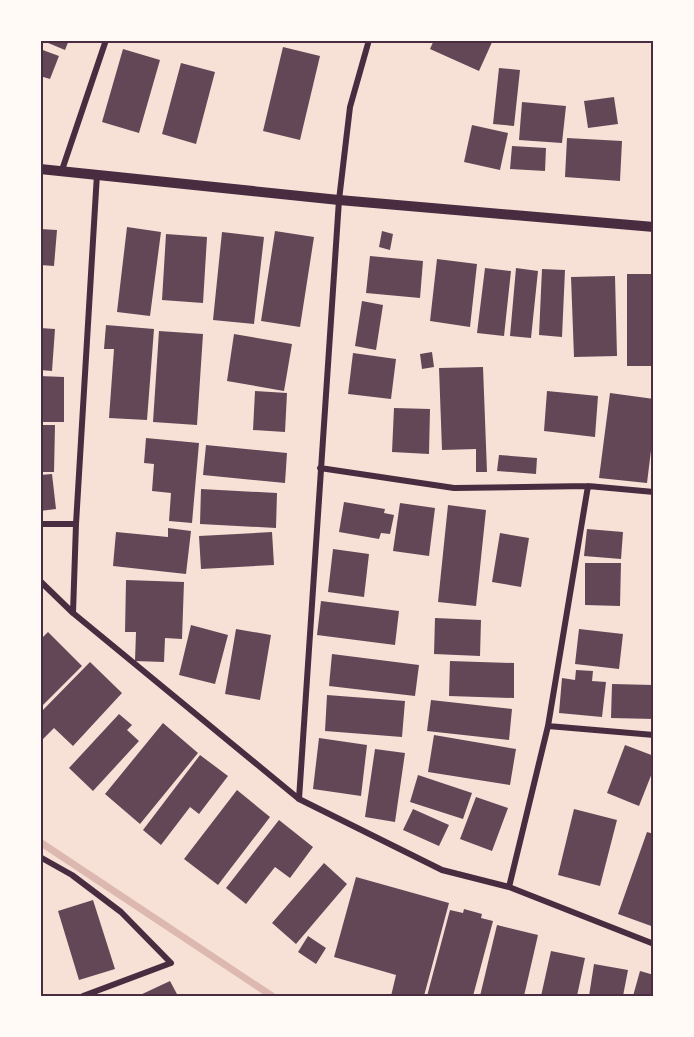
<svg xmlns="http://www.w3.org/2000/svg" width="694" height="1037" font-family="'Source Serif 4',serif">
<style>
.lines{fill:none;stroke-linecap:round;stroke-linejoin:round}
.stream{stroke:#dcb8b0;stroke-width:7}
.building{fill:#644757}
.minor{stroke:#4a2c40;stroke-width:6}
.tertiary{stroke:#4a2c40;stroke-width:10}
.neatline{fill:none;stroke:#4a2c40;stroke-width:2}
</style>
<rect width="100%" height="100%" fill="#f7e1d7"/>
<g class="lines">
<path class="stream" d="M40,842L272,996"/>
</g>
<path class="building" d="M41,40H69L65,50Z
M434,40H493L479,71L430,49Z
M283,47L320,56L300,140L263,131Z
M40,49L59,56L50,79L40,76Z
M123,49L160,60L139,133L102,122Z
M181,63L215,72L196,144L162,134Z
M499,68L520,70L514,126L493,124Z
M614,97L618,124L588,128L584,101Z
M522,102L566,106L562,143L519,140Z
M472,125L508,133L500,170L464,162Z
M567,138L622,141L620,181L565,177Z
M512,146L546,148L545,171L510,169Z
M127,227L161,232L150,316L117,312Z
M40,229L57,230L54,266L40,265Z
M275,231L314,237L300,327L261,321Z
M382,231L393,234L390,250L379,247Z
M222,232L264,237L254,324L213,320Z
M166,234L207,237L203,303L162,300Z
M370,256L423,261L420,298L366,293Z
M437,259L477,264L470,327L430,321Z
M485,268L511,271L504,336L477,333Z
M516,268L538,271L531,338L510,336Z
M542,269L565,270L562,337L539,335Z
M627,274H654V366H627Z
M615,276L617,356L574,357L571,277Z
M362,301L383,305L376,350L355,346Z
M106,325L154,329L147,420L109,418L114,349H104Z
M40,328L55,329L52,371L40,370Z
M159,331L203,334L197,425L153,422Z
M234,334L292,344L284,391L227,381Z
M432,352L434,367L422,369L420,354Z
M353,353L396,359L391,399L348,394Z
M483,367L487,472H476V449L442,450L439,368Z
M40,376L64,377V422H40Z
M255,391L287,393L285,432L253,430Z
M547,391L598,396L595,437L544,431Z
M610,393L654,399V426L647,483L599,478Z
M394,408L430,409L429,454L392,452Z
M40,425H55L54,472H40Z
M146,438L199,443L192,523L169,521L171,493L152,491L154,464L144,463Z
M206,445L287,453L285,483L203,475Z
M499,455L537,458L536,474L497,471Z
M52,474L56,509L40,511V475Z
M201,489L277,493L276,528L200,524Z
M344,502L385,509L384,513L394,515L390,534L381,533L379,539L339,532Z
M400,503L435,508L429,556L393,551Z
M448,505L486,510L476,606L438,602Z
M168,528L191,531L186,574L113,566L116,532L168,537Z
M587,529L623,532L621,559L584,556Z
M272,532L274,565L201,569L199,536Z
M500,533L529,538L521,587L492,582Z
M333,549L369,554L364,597L328,592Z
M585,563H621L620,606L585,605Z
M126,580L184,582L182,639L165,638L164,662L135,661L136,632H125Z
M321,601L399,611L395,645L317,635Z
M435,618L481,620L480,656L434,654Z
M191,625L228,635L215,684L179,675Z
M236,629L271,635L260,700L225,694Z
M579,629L623,634L619,669L575,664Z
M48,632L82,666L40,708V640Z
M332,654L419,665L415,696L329,686Z
M450,661L514,663V698L449,696Z
M90,662L122,693L73,746L54,728L40,742V713Z
M576,670L593,671L592,681L606,682L602,717L559,713L562,678L575,680Z
M612,684L654,685V719L611,718Z
M327,695L405,701L402,737L325,731Z
M431,700L512,709L509,740L427,731Z
M119,714L132,725L127,730L139,741L93,791L69,768Z
M163,723L198,753L140,824L105,794Z
M434,735L516,749L510,785L428,772Z
M319,738L367,745L361,796L313,789Z
M625,745L654,756V768L639,806L607,793Z
M375,749L405,753L395,822L365,817Z
M200,755L228,776L199,814L190,807L161,845L143,830Z
M418,775L472,793L463,819L410,802Z
M237,790L270,817L218,885L184,859Z
M476,797L508,808L492,851L460,839Z
M413,809L449,825L439,846L403,830Z
M574,809L617,820L600,886L558,875Z
M279,820L313,847L290,878L275,867L246,904L226,888Z
M647,832L654,834V927L618,914Z
M324,863L347,884L296,944L272,923Z
M356,877L449,903L424,996H391L396,975L334,957Z
M93,900L115,969L79,980L58,911Z
M464,909L482,914L481,918L493,921L473,996H427L450,910L463,913Z
M497,925L538,935L524,996H480Z
M308,936L326,948L316,964L298,952Z
M551,951L585,958L577,996H541Z
M594,964L628,970L623,996H589Z
M640,971L654,975V996H633Z
M170,981L178,996H138Z"/>
<g class="lines">
<path class="minor" d="M62,170L106,40
M320,468L454,488L588,486L654,492
M40,524H76
M40,581L73,613L299,799L442,870L509,887L654,944
M73,613L76,524L97,174
M548,726L654,735
M299,799L339,200L350,107L369,40
M40,857L72,875L121,912L171,963L83,996
M509,887L548,726L588,486"/>
<path class="tertiary" d="M40,169L339,200L654,227"/>
</g>
<rect width="694" height="1037" fill="none" stroke="#fffaf5" stroke-width="84"/>
<rect x="42" y="42" width="610" height="953" class="neatline"/>
</svg>
